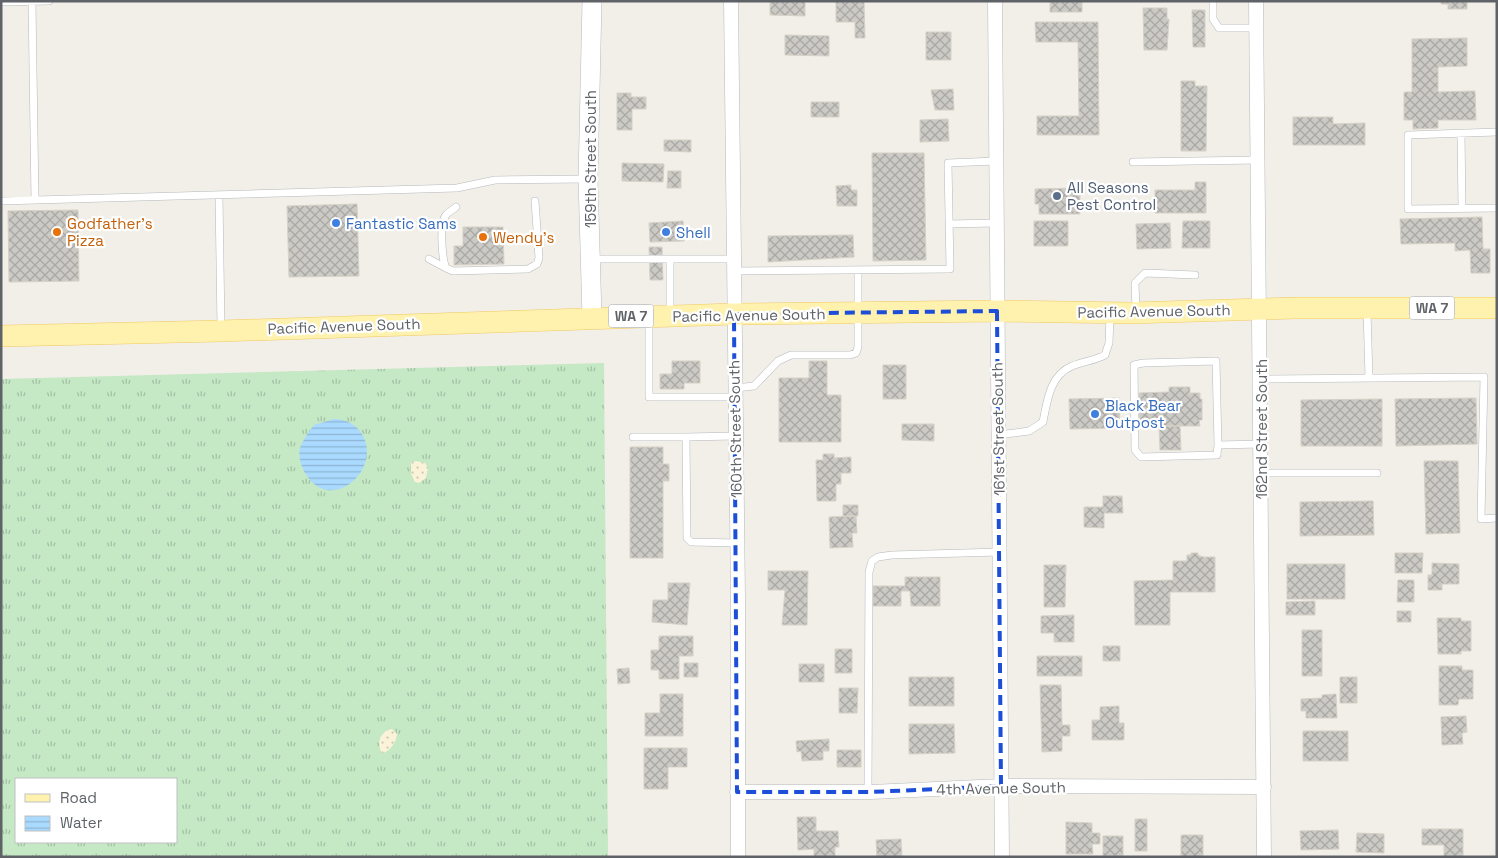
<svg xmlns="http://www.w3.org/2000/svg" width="1498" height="858" font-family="'Space Grotesk',sans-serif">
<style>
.grass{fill:url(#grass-tufts);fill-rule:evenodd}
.sand{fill:url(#sand-dots)}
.water{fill:url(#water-rules)}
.building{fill:url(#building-cross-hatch);stroke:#d6d1c6}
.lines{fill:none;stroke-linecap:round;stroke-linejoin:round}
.lane-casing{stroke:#b5b8bc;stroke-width:8}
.street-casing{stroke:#b5b8bc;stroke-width:15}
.secondary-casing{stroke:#b6babf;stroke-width:20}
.primary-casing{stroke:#f2c960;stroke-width:22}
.lane{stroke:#fff;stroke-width:7}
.street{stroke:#fff;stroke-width:14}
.secondary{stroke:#fff;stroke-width:19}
.primary{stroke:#fff2af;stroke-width:21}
.marked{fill:none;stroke:#1d4ed8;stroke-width:4;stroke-dasharray:10 6;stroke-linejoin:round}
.service-dot{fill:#5c6f8a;stroke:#fff;stroke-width:2}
.shop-dot{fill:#3f7fe0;stroke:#fff;stroke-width:2}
.food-dot{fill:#e8710a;stroke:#fff;stroke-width:2}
.labels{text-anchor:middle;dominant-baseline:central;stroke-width:4.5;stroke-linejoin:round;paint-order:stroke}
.shield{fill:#fff;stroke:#8f9295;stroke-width:1}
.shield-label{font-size:14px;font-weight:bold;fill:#5f6368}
.street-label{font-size:15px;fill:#5f6368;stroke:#fff}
.service-label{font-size:15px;fill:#4e5e75;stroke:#fff;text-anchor:start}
.food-label{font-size:15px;fill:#c56008;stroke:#fff;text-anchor:start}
.shop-label{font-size:15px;fill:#366cbe;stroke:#fff;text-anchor:start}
</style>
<defs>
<pattern id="grass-tufts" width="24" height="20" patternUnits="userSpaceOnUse" patternTransform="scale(1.25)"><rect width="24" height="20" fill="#c5e8c5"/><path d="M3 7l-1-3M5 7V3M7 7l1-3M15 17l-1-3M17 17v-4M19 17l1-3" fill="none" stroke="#a3c0a4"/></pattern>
<pattern id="sand-dots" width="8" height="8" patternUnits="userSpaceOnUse" patternTransform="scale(1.25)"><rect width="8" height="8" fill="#fbf3d9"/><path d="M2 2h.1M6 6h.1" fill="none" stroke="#cec8b4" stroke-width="1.8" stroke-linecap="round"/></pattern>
<pattern id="water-rules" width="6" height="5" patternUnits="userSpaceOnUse" patternTransform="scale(1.25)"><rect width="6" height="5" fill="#aadaff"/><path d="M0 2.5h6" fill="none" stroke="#8eb4d2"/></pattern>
<pattern id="building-cross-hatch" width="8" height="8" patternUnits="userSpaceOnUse" patternTransform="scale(1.25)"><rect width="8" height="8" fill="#cccac5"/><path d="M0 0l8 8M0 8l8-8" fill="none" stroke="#a9a8a4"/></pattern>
</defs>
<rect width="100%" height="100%" fill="#f1efe8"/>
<path class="grass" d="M604,363L608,857H1V379ZM16,779H176V842H16Z"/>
<path class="sand" d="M416,461L425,463L428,468L426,478L419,483L415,482L411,474V463Z
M392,729L397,734C397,741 389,753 382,753C376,743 380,731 392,729Z"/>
<path class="water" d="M334,419C347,419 358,425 364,438C375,462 353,493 327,490C310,488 296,463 300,448C303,440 309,431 314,425Z"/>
<path class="building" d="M770,1H813H805V16L770,15Z
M836,1H864L865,38H855V22H836Z
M1050,1H1082V12H1050Z
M1441,1H1467V9H1448V4H1441Z
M1143,8H1167V19H1169L1167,50H1144Z
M1192,10H1205V47H1193Z
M1035,22H1098L1099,135H1037V116H1079L1078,42H1036Z
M926,32H951V60H926Z
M785,35L829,36V56L785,55Z
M1467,38V66L1438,67V92L1475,91L1476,120H1438V128L1413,129V120H1404V92H1412V39Z
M1181,81H1195V86H1207L1206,151H1181Z
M953,89L954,110H935L931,90Z
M617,93H631V97H646V109H632V130H617Z
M811,102H839V117H811Z
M1293,117H1333V124L1365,123V145H1293Z
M948,119L949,141L920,142V120Z
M664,140H691V152L664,151Z
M872,153H924L926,260L873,261Z
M622,163L664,164L663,182L622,181Z
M668,171H681V188H667Z
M1195,182H1206V213H1155V190H1195Z
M851,185V190H857V206H837L836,186Z
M1080,188V214H1039V204H1035V189Z
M357,204L359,276L289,277L287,206Z
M78,210L79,281L9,282L8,211Z
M1482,217L1483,249H1490V273H1471L1470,250L1455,251V243L1401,244L1400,219Z
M683,221L684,241L650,242L649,223Z
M1034,221H1068V246H1034Z
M1183,221H1210V248H1182Z
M1170,223L1171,248L1137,249L1136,224Z
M463,227H503L504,264L454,265V246H463Z
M853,235L854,257L768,262V236Z
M649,247H662L663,280H650Z
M672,361H700V383H684V389H660V374H672Z
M809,361H827V395H841V442H779V378H809Z
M883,365H906V399H883Z
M1169,387H1190V393H1200V399H1202V420H1199L1200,426H1140L1139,393L1169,392Z
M1119,398L1120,428L1070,429L1069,399Z
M1476,398L1477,444L1396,446L1395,399Z
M1382,399V446H1301V400Z
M902,424H934V441L902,440Z
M1159,426H1180L1181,450H1160Z
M630,447H663V464H669V481H663V558H630Z
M823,454H834V458L851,457V473H841V484H836V501H817L816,460H823Z
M1424,461H1458L1460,533L1426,534Z
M1103,496H1122L1123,513H1104V528L1084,527V507H1103Z
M1373,501L1374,535L1300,536V502Z
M843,505H858V516H843Z
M856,516L857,533H852L853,547L830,548L829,517Z
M1191,553H1198V555L1203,557H1215V592H1170V625H1135L1134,581L1173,580V561H1187V555H1191Z
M1395,553H1423L1422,573H1395Z
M1432,563L1459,564V584H1442V590H1428V575H1432Z
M1287,564H1345V599H1287Z
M1044,565H1066L1065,607H1044Z
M768,571H808L807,625H782L785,590H768Z
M905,577H940V606H911L910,591H901V606H873V586H905Z
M1398,580H1414V602H1397Z
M668,583H690L687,625L652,622L653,600H668Z
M1315,601V615H1286V602Z
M1397,611H1411V622H1397Z
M1074,615V642H1054V633H1041V616Z
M1437,618H1461V621H1471V651H1461V654H1438Z
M1302,630H1322V676H1302Z
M659,636H693V656H679V679H659V670H651V650H659Z
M1103,646H1120V661H1103Z
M835,649H852V673H835Z
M1037,656H1082V676H1037Z
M684,663H698V677H684Z
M799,664H824V682H799Z
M1439,666H1462V670H1473V699H1459L1458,705H1439Z
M629,668L630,683L618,684L617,669Z
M909,677H954V706H909Z
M1340,677H1357V703H1340Z
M1040,685H1061L1062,725H1070V736H1062V751L1042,752Z
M839,688H858L857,713H839Z
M660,694H683V736H645V713H660Z
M1336,694L1337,718H1306V711H1301V699L1322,698V695Z
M1119,706V723H1124V740H1092V720H1100V707Z
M1466,716L1467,732L1462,733L1463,744L1442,745L1441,717Z
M909,724H954L955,753L909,754Z
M1303,731H1348V761H1303Z
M829,739V751H823V760L802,761L801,751L797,752L796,741Z
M644,748H687V767H668V789H644Z
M837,750H861V767H837Z
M797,817H816V831H838L839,847H835V857H814V849L798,850Z
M1135,819H1147V851H1135Z
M1066,822L1092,823V833H1100V844H1092L1093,854H1066Z
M1422,829H1463V857H1444V845H1422Z
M1338,830L1339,849L1301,850L1300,831Z
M1357,833L1384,834V853L1356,852Z
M1181,835H1203V857H1181Z
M1103,836H1123V856H1103Z
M901,839L902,857H877L876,840Z"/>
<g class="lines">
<g class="lane-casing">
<path id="lane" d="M1213,1V19L1219,28H1257
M1,2L49,1
M32,2L35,200
M1497,132L1408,135V209L1497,208
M1461,133L1462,208
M1133,162L1258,160
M219,196L221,328
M1,201L457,188L495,180L587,179
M456,207C453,210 448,212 446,215C439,223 442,259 446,268L453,271L528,269L537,264L539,258L535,201
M949,224L996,223
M429,259L446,268
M591,259H733
M734,271L950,269L948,163L996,161
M1136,310L1135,283L1145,273L1195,275
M1367,311L1369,378
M670,315V259
M649,318V397H735
M1261,379L1484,377L1481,519L1497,518
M735,388L754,386L778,361L791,355H850L856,353L858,347V270
M998,435L1029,431L1043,422C1047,401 1050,375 1072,366C1084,361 1094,361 1105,355L1109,343L1110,316
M633,437H686L687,538L691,542L737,543
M686,437L735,436
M1218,445L1217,455L1141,457L1135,450L1134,365L1143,363L1216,361L1218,445L1261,444
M1262,473H1377
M868,792L869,572L872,561L878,557L892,555L1000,552"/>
</g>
<g class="street-casing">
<path id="street" d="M731,1L738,598V857
M995,1L1002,857
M1256,1L1264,857
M737,792H871L1001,786L1264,787"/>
</g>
<g class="secondary-casing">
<path id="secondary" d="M592,317L588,179L592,1"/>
</g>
<g class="primary-casing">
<path id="primary" d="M1,336L221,331L734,314L997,311L1130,313L1296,308H1497"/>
</g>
<use href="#lane" class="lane"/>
<use href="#street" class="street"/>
<use href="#secondary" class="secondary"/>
<use href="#primary" class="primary"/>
</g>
<path class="marked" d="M997,311L1001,786L871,792H737L734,314Z"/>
<circle class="service-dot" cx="1057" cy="196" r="5"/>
<g class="shop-dot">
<circle cx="336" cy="223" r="5"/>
<circle cx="666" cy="232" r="5"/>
<circle cx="1095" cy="414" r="5"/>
</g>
<g class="food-dot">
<circle cx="57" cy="232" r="5"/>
<circle cx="483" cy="237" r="5"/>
</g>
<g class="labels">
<g class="shield">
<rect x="1409.5" y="296.5" width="45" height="23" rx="4"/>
<rect x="608.5" y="304.5" width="45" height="23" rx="4"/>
</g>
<g class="shield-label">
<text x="1432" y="308">WA 7</text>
<text x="631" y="316">WA 7</text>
</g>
<g class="street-label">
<text transform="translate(590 159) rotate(-90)">159th Street South</text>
<text transform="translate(1154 311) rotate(-1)">Pacific Avenue South</text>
<text transform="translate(749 315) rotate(-1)">Pacific Avenue South</text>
<text transform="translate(344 326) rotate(-2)">Pacific Avenue South</text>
<text transform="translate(735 429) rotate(-91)">160th Street South</text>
<text transform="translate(998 429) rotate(-91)">161st Street South</text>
<text transform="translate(1261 429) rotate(-90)">162nd Street South</text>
<text transform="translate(1001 788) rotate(-1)">4th Avenue South</text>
</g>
<g class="service-label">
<text x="1067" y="187">All Seasons<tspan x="1067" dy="17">Pest Control</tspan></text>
</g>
<g class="food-label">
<text x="67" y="223">Godfather's<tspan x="67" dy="17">Pizza</tspan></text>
<text x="493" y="237">Wendy's</text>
</g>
<g class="shop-label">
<text x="346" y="223">Fantastic Sams</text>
<text x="676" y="232">Shell</text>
<text x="1105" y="405">Black Bear<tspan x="1105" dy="17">Outpost</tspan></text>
</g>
</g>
<rect width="1498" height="858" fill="none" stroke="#5f6368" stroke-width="5"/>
<rect x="15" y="778" width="162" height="65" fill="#ffffff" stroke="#bfc1c3"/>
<rect x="25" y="794" width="25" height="8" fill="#fff2af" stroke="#bfc1c3"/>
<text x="60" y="803" font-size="15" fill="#5f6368">Road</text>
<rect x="25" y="816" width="25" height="15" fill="url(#water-rules)" stroke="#bfc1c3"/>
<text x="60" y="828" font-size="15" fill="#5f6368">Water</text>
</svg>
